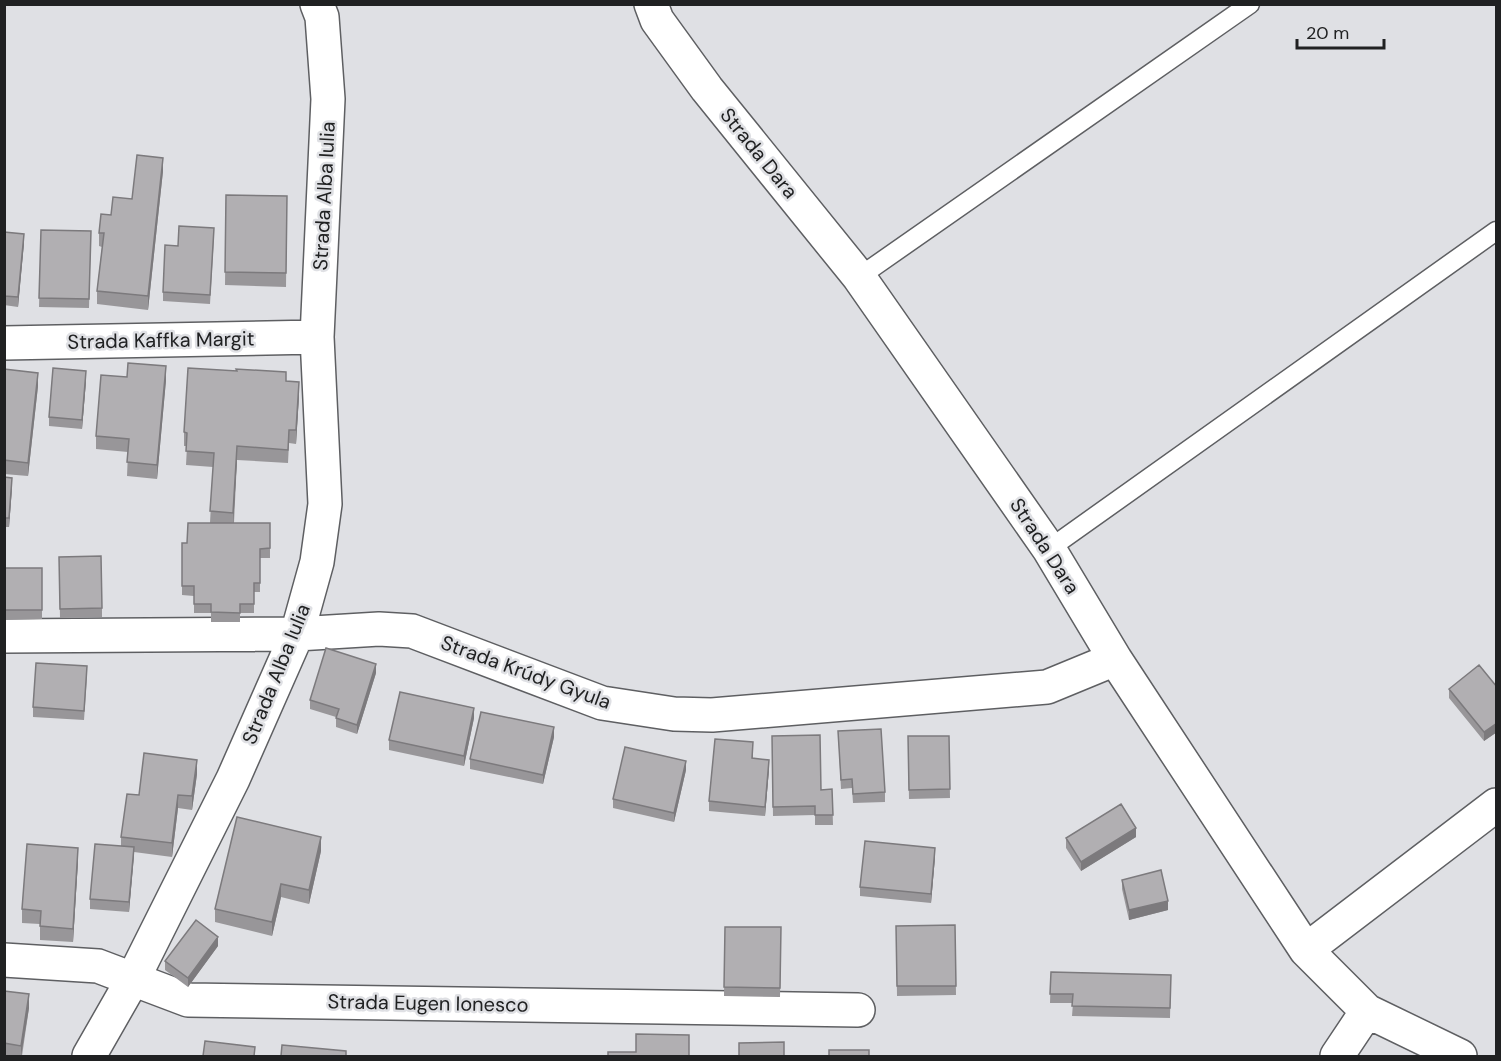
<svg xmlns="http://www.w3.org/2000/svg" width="1501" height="1061" font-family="'DM Sans',sans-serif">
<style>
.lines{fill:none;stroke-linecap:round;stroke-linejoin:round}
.lane-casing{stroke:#5e5f62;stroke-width:21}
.street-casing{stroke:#5e5f62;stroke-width:36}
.lane{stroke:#fff;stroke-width:18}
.street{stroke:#fff;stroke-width:33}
.wall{fill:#989699}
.shaded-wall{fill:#7c7a7d}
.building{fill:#b1afb2;stroke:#7c7a7d;stroke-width:1.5}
.labels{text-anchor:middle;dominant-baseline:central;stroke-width:5;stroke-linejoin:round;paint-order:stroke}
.street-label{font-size:20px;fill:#202122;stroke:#dfe0e4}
</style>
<rect width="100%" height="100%" fill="#dfe0e4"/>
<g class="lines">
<g class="lane-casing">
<path id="lane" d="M859,277L1250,4
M1049,549L1496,231"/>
</g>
<g class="street-casing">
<path id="street" d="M651,4L657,20L707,89L859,277L1049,549L1115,659L1306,950L1367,1011L1460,1056
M4,343L317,337
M4,636L297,634L379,629L412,631L602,703L674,714L712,715L1047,687L1115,659
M1306,950L1496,805
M4,960L98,966L188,1000L858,1010
M89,1056L133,979L233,779L297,634L317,562L325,504L317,337L328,99L322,17L317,4
M1337,1056L1367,1011"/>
</g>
<use href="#lane" class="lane"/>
<use href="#street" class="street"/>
</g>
<path class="wall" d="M163,171L148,310L97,304V291L102,247L99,246V233L111,215L132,199Z
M226,195L287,196L286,287L225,285Z
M41,230L91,231L89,308L39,307Z
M4,232L24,243L18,307L4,305Z
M214,237L210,304L163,301V292L178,246Z
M4,369L38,386L28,476L4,474Z
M166,380L157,479L127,476L128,452L96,449V436Z
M86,381L82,429L49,426V417Z
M286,381L299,396L296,444L289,443L288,463L237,460L234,523H270V558H260V592H254V613H240V622H211V613H194V596L182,595V543H187L210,523L213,467L186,465L187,446H184V432Z
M4,477L12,487L9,527H4Z
M59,557L102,608V617L60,618Z
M4,568H42V619L4,620Z
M376,673L357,734L336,727V717L310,709V700Z
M87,676L84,720L33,717V707Z
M1497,687V732L1484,741L1449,698V689Z
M474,718L464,766L389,750V740Z
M838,731L885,792V802L853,803L852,788L841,789Z
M772,736L821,790L832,789L833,825H815V815L773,816Z
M908,736H949L950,798L909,799Z
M554,737L543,784L470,769V759Z
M753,751V758L769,769L765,816L709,811V801Z
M686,770L674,822L613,808V799Z
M197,774L192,810L178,808L172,857L134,852L129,912L90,909V899L121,846V837L139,795Z
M1136,837L1081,871L1066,848V838Z
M321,851L309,904L281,897L272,936L215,922V909Z
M935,857L931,903L860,896V887Z
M78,861L73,942L40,940V924L22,923V909Z
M1122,880L1168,910L1129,920L1122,889Z
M955,925L956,995L897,996L896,926Z
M725,927H781L780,997L724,996Z
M218,946L188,987L165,970V961Z
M1051,972L1171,975L1170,1018L1072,1016L1073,1003H1050Z
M4,991L29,1008L22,1056H4Z"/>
<path class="shaded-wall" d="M163,158V171L148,310V296Z
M24,234V243L18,307V297Z
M166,366V380L157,479V465Z
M86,371V381L82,429V420Z
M38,373V386L28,476V463Z
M299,382V396L296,444V430Z
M237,446V460L233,526V513Z
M12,478V487L9,527V518Z
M376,664V673L357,734V725Z
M474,708V718L464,766V756Z
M1497,723V732L1484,741V732Z
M554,727V737L543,784V775Z
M197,760V774L192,810V796Z
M769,760V769L765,816V807Z
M686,761V770L674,822V813Z
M178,795V808L172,857V843Z
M1136,828V837L1081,871V862Z
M321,837V851L309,904V890Z
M134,847V856L129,912V902Z
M78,848V861L73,942V929Z
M935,848V857L931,903V894Z
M281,884V897L272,936V922Z
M1168,901V910L1129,920V910Z
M218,937V946L188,987V978Z
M29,994V1008L21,1056V1046Z"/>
<path class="building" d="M137,155L163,158L148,296L97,291L104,233H99L101,214L111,215L113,197L132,199Z
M226,195L287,196L286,273L225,272Z
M179,226L214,228L210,295L163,292L165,245L178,246Z
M41,230L91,231L89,299L39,298Z
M4,232L24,234L18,297L4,296Z
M128,363L166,366L157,465L127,462L129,439L96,436L101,375L127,377Z
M53,368L86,371L82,420L49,417Z
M188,368L237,371L236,369L286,372V381L299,382L296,430H289L288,450L237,446L233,513L210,511L214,453L186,451L187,433L184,432Z
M4,369L38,373L28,463L4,460Z
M4,477L12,478L9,518H4Z
M188,523H270V548L260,549V583H254V604H240V613L211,612V604H194V586H182V543H187Z
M101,556L102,608L60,609L59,557Z
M4,568H42V610H4Z
M326,648L376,664L357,725L336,718L339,709L310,700Z
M36,663L87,666L84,711L33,707Z
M1479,665L1497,687V723L1484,732L1449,689Z
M400,692L474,708L464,756L389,740Z
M481,712L554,727L543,775L470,759Z
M881,729L885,792L853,794L852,779L841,780L838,731Z
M820,735L821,790L832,789L833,815H815V806L773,807L772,736Z
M908,736H949L950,789L909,790Z
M715,739L753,742L752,758L769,760L765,807L709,801Z
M625,747L686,761L674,813L613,799Z
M144,753L197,760L192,796L178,795L172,843L121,837L127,794L139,795Z
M1121,804L1136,828L1081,862L1066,838Z
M237,817L321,837L309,890L281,884L272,922L215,909Z
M865,841L935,848L931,894L860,887Z
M27,844L78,848L73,929L40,926L41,911L22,909Z
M95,844L134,847L129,902L90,899Z
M1161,870L1168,901L1129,910L1122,880Z
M196,920L218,937L188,978L165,961Z
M955,925L956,986H897L896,926Z
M725,927H781L780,988L724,987Z
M1051,972L1171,975L1170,1008L1072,1006L1073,994H1050Z
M4,991L29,994L21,1046L4,1043Z
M636,1034L689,1035V1056H608V1052H636Z
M205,1041L255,1047L254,1056H203Z
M784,1042V1056H739V1043Z
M282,1045L346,1051V1056H281Z
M829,1050H869V1056H829Z"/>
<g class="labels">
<g class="street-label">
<text transform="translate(759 153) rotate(51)">Strada Dara</text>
<text transform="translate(324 196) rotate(-87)">Strada Alba Iulia</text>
<text transform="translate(161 340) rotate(-1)">Strada Kaffka Margit</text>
<text transform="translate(1045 546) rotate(57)">Strada Dara</text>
<text transform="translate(526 672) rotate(20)">Strada Krúdy Gyula</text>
<text transform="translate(276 674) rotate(-68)">Strada Alba Iulia</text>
<text transform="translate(428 1003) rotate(1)">Strada Eugen Ionesco</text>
</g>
</g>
<rect width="1501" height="1061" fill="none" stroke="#202122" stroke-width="12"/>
<path d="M1297 39v9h87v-9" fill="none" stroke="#202122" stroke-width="3"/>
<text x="1306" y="39" font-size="18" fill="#202122" stroke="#dfe0e4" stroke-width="4.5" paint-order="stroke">20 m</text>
</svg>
